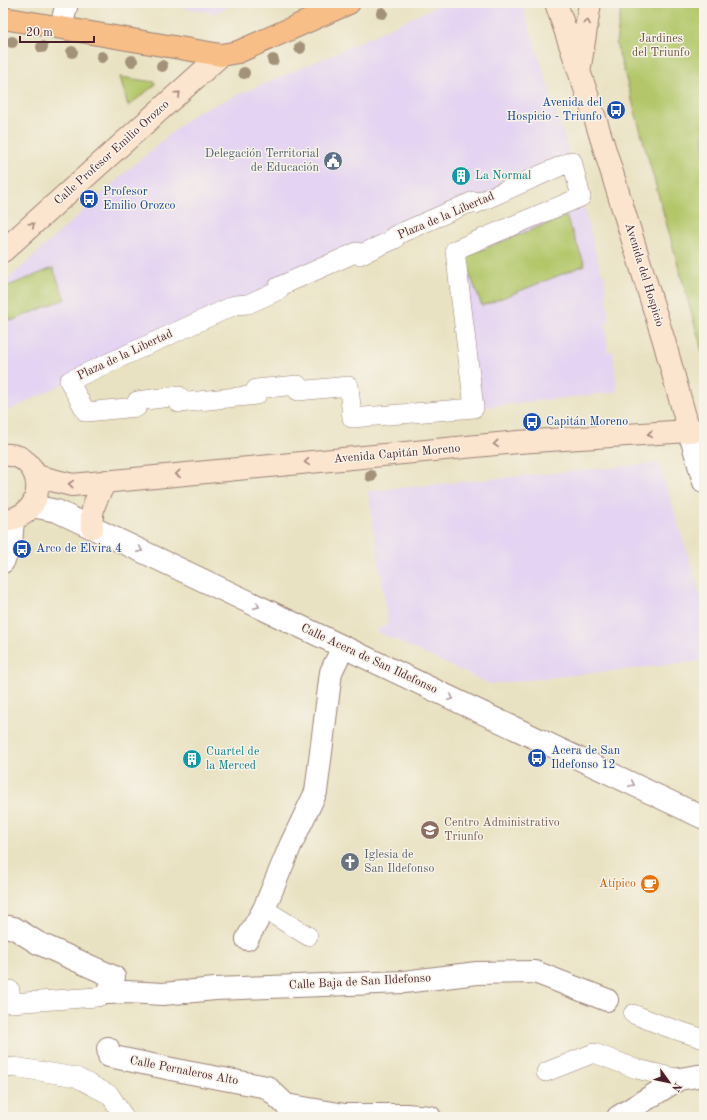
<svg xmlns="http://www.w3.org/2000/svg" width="707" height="1120" font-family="'Old Standard TT',serif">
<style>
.built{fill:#e4d3f2}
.green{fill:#b3c76b;stroke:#7e734b}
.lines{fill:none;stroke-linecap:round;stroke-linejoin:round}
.pedestrian-casing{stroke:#9a8076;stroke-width:20}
.minor-casing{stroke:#9a8076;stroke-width:24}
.tertiary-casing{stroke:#9a8076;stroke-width:24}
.secondary-casing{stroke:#9a8076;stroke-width:24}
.primary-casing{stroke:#9a8076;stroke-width:24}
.pedestrian{stroke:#fff;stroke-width:19}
.minor{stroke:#fff;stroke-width:22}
.tertiary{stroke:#fff;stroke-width:22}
.secondary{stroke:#fce5cf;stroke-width:22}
.primary{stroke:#f7be87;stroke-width:22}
.tree{fill:#a39279}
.oneway{stroke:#a3827d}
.oneway2{stroke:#ae9aa0}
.labels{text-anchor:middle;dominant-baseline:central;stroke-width:3;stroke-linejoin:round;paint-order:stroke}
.park-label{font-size:12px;fill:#6a513e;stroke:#f7f3e8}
.transit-label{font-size:12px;fill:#164399;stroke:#f7f3e8;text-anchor:start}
.street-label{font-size:12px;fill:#4a1f2b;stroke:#f7f3e8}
.service-label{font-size:12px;fill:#4e5e75;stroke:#f7f3e8;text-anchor:end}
.culture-label{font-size:12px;fill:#0d838f;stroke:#f7f3e8;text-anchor:start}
.education-label{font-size:12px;fill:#785e54;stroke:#f7f3e8;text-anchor:start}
.worship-label{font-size:12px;fill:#5b616d;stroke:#f7f3e8;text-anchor:start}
.food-label{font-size:12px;fill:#c56008;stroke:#f7f3e8;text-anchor:end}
</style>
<rect width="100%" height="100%" fill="#f7f3e8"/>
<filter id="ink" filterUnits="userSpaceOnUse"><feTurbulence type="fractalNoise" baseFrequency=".025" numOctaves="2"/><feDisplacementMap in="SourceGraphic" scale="8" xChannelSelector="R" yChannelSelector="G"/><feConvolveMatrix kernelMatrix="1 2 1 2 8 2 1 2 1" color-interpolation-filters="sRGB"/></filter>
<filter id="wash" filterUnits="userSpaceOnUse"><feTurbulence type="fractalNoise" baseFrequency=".012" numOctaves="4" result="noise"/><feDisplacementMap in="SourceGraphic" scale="16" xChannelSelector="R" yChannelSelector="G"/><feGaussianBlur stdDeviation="0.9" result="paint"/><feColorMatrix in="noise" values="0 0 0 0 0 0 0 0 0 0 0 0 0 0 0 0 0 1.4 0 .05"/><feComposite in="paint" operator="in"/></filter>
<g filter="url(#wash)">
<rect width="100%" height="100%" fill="#e9e2c2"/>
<path class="built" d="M156,3H236L215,13Z
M444,3H515L523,7L572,161L69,381L8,411L3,392V284L126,172L195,113L323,59Z
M581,197L601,273H604L609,321L605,322L608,352L613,351L617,392L474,408L455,250Z
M659,463L704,606V661L490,684L376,631L388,624L368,491Z"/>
<path class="green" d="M623,3H704V358L616,43L620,16Z
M120,77L155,82V85L128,106Z
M566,216L585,265L482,306L463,257Z
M53,268L65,299L11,321L3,301V288Z"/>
</g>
<g filter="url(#ink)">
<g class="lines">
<g class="pedestrian-casing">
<path id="pedestrian" d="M572,161L581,197L455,250L474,408L352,418L349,386L298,391V385L256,389L257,395L179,403V396L137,401V407L86,412L69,381L235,305L248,304L279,290L278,287L357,252L359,255L395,239L394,236L474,201L475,204Z
M264,909L308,936
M3,990H10V1003L97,997L108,993
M633,1014L664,1026L704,1039
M3,1069L14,1067L76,1077L110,1095L124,1117
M546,1072L594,1053L637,1069L679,1079"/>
</g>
<g class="minor-casing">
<path id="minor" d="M61,27L67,3
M3,562L11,544L13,519
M3,926L14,928L38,943L114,977L108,993L127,992L163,994L215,989L404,982L477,973L535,972L607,1000
M247,939L264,909L291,844L316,792L331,672L343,647
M108,1048L109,1056L186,1072L267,1087L286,1105L345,1115H406L430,1117
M618,1117L679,1079L704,1075"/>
</g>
<g class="tertiary-casing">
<path id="tertiary" d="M689,431L704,482
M32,506L57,511L704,818"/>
</g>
<g class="secondary-casing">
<path id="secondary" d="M556,3L595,118L664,341L689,431
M580,66L590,3
M3,251L221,55
M3,455C44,451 53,517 3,520
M36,476L72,485L518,442L704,430
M92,527C90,508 97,497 106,481"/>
</g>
<g class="primary-casing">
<path id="primary" d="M3,18L221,55L238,52L349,3"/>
</g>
<use href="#pedestrian" class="pedestrian"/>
<use href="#minor" class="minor"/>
<use href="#tertiary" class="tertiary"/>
<use href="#secondary" class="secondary"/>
<use href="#primary" class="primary"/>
</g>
<g class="tree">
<circle cx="382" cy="13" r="6"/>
<circle cx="12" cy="42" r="6"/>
<circle cx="42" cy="47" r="6"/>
<circle cx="300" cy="48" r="6"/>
<circle cx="72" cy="52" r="6"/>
<circle cx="102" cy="57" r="6"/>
<circle cx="273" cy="60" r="6"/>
<circle cx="132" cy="61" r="6"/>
<circle cx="162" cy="66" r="6"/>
<circle cx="244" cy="73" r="6"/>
<circle cx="371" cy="476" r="6"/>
</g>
<defs><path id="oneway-chevron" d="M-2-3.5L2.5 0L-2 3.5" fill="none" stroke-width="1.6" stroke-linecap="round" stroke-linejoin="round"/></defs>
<g class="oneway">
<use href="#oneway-chevron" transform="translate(587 22) rotate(-81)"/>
<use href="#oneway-chevron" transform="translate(178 94) rotate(-42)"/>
<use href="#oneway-chevron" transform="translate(32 225) rotate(-42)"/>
<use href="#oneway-chevron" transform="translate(650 434) rotate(178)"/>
<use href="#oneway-chevron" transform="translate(496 444) rotate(175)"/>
<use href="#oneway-chevron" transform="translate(307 462) rotate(175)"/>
<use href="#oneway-chevron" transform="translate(178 474) rotate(175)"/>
<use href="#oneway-chevron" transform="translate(71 484) rotate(-175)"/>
</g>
<g class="oneway2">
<use href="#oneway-chevron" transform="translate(140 550) rotate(25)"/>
<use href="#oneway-chevron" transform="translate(257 606) rotate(25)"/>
<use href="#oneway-chevron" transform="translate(451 698) rotate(25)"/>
<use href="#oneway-chevron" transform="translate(632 784) rotate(25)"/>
</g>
</g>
<defs>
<g id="bus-disc" transform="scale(1)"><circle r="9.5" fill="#1a4fb4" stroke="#f7f3e8"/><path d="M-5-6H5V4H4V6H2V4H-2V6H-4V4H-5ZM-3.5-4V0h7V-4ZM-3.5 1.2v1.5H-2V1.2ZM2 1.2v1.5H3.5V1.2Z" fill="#fff"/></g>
<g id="civic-disc" transform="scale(1)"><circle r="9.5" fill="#5c6f8a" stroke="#f7f3e8"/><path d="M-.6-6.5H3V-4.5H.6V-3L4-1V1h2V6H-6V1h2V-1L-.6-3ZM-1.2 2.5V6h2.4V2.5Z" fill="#fff"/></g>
<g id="building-disc" transform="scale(1)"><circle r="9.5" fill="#0f9aa8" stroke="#f7f3e8"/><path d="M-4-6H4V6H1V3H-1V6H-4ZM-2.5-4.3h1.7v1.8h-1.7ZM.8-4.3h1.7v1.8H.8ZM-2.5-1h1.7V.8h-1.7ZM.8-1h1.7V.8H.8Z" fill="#fff"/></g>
<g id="university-disc" transform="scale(1)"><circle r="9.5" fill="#8d6e63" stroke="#f7f3e8"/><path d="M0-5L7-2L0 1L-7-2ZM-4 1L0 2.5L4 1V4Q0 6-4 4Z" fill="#fff"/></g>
<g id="church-disc" transform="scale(1)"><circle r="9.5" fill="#6b7280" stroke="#f7f3e8"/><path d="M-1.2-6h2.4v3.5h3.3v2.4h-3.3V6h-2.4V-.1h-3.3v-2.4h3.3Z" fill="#fff"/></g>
<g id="cafe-disc" transform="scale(1)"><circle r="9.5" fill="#e8710a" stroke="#f7f3e8"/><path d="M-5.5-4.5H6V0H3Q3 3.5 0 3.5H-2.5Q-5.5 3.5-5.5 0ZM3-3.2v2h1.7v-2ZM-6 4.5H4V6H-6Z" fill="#fff"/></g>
</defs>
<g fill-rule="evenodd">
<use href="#bus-disc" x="616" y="110"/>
<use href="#civic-disc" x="333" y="161"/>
<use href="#building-disc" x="461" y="176"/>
<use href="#bus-disc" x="89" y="199"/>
<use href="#bus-disc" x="532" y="422"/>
<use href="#bus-disc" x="22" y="549"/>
<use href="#bus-disc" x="537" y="758"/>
<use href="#building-disc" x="192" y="759"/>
<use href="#university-disc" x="430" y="830"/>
<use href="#church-disc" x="350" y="862"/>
<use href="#cafe-disc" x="650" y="884"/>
</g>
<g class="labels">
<g class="park-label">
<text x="661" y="39">Jardines<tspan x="661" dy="14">del Triunfo</tspan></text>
</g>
<g class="transit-label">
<text x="602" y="103" text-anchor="end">Avenida del<tspan x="602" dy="14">Hospicio - Triunfo</tspan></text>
<text x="103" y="192">Profesor<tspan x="103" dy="14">Emilio Orozco</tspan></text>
<text x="546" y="422">Capitán Moreno</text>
<text x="36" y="549">Arco de Elvira 4</text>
<text x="551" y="751">Acera de San<tspan x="551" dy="14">Ildefonso 12</tspan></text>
</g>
<g class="street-label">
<text transform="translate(112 153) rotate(-42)">Calle Profesor Emilio Orozco</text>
<text transform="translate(446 216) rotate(-23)">Plaza de la Libertad</text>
<text transform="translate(644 275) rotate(73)">Avenida del Hospicio</text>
<text transform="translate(125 355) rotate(-25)">Plaza de la Libertad</text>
<text transform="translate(397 454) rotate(-5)">Avenida Capitán Moreno</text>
<text transform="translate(369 659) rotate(25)">Calle Acera de San Ildefonso</text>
<text transform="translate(360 982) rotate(-3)">Calle Baja de San Ildefonso</text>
<text transform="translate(184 1071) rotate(11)">Calle Pernaleros Alto</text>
</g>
<g class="service-label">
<text x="319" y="154">Delegación Territorial<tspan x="319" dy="14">de Educación</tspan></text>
</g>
<g class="culture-label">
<text x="475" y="176">La Normal</text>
<text x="206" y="752">Cuartel de<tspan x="206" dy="14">la Merced</tspan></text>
</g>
<g class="education-label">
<text x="444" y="823">Centro Administrativo<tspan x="444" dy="14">Triunfo</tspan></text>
</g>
<g class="worship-label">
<text x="364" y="855">Iglesia de<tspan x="364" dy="14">San Ildefonso</tspan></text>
</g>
<g class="food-label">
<text x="636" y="884">Atípico</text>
</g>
</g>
<rect width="707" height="1120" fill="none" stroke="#f7f3e8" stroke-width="16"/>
<g transform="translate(669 1082) rotate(123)" stroke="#f7f3e8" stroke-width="3" paint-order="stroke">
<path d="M0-3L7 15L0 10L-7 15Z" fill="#4a1f2b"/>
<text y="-6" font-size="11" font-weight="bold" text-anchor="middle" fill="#4a1f2b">N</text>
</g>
<path d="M20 36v6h74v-6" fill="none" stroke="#4a1f2b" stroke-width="2"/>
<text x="26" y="36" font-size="12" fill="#4a1f2b" stroke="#f7f3e8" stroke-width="3" paint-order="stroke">20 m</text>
</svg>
